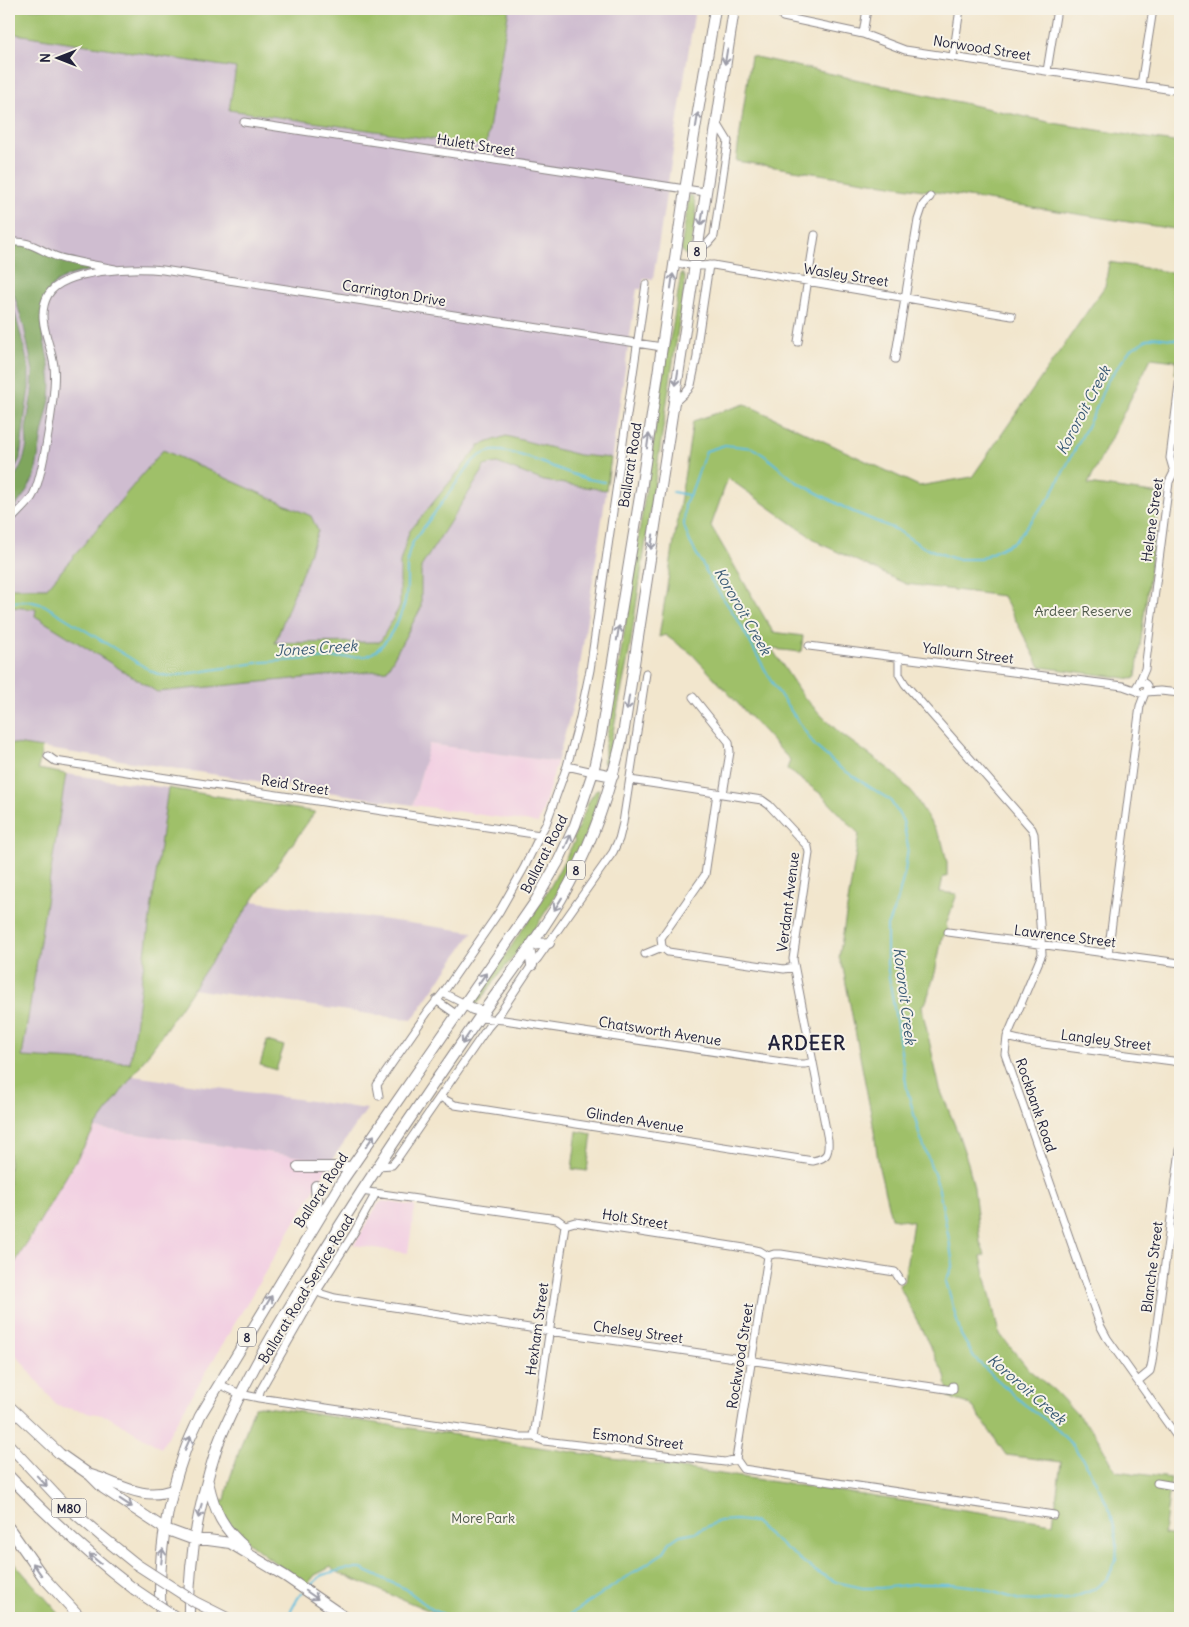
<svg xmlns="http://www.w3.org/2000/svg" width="1189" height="1627" font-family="Delius,sans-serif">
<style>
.built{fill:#f2cfe2}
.industrial{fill:#cfbdd0}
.green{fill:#9fc069;stroke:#607152}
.forest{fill:#7fa65d;stroke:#50644c}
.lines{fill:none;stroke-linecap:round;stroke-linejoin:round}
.stream{stroke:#61bfdf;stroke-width:2}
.minor-casing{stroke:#8a8484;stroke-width:9}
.highway-casing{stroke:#8a8484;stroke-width:12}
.minor{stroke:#fff;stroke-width:7}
.highway{stroke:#fff;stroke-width:10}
.highway-bridge-casing{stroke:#8a8484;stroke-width:12;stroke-linecap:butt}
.highway-bridge{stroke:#fff;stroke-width:10}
.oneway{stroke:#9c9ca7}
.labels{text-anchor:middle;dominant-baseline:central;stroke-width:4;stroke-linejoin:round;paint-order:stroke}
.shield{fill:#f7f3e8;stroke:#62616f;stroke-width:1}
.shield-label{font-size:12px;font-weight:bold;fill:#22223b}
.street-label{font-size:14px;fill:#22223b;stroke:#f7f3e8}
.park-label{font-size:14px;fill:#4e594b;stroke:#f7f3e8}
.water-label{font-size:15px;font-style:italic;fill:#385974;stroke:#f7f3e8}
.district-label{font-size:19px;font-weight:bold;letter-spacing:1px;fill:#22223b;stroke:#f7f3e8}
</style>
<rect width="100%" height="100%" fill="#f7f3e8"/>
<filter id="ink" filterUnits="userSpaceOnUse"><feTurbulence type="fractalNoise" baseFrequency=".02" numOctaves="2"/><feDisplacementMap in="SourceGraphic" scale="10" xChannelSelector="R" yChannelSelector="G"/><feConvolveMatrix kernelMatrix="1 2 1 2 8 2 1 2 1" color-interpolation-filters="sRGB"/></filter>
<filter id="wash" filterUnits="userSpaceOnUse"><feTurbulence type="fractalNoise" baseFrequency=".0096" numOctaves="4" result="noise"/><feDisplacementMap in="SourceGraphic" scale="20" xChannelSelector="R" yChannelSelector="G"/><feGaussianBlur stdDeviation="1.12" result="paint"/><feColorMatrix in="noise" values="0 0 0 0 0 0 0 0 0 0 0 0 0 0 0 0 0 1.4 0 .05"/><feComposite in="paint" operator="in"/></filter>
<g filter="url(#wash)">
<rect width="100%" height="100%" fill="#f2e6cd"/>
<path class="built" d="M429,744L557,762L543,810L538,823L413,805Z
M95,1128L331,1161L161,1448L107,1416L57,1406L9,1346V1273Z
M383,1201L415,1206L408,1253L354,1245L378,1204Z"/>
<path class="industrial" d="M9,9H695L653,279L644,278L642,289H637L575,698L557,762L429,744L413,805L9,743Z
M66,774L168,788L130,1063L21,1057Z
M252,901L366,917L473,932L412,1020L192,989Z
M133,1076L367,1109L331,1161L95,1128Z"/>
<path class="green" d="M9,9H509L486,147L229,110L236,68L9,33Z
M751,56L1053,123L1180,143V230L736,161Z
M690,195L693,196C700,213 693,234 690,251L689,254L685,255L681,249L689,197Z
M1178,261H1180V375L1175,374L1176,361L1151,358L1088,484L1160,494L1136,677L1133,679L1040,667L1003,596L906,584L821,544L728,478L711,526L773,632L803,636L801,652L772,649L802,695L823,717L841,734L893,772L914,795L942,841L947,862V877H943L940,892L957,894L946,925L948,932L942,938L935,973L926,1002L922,1005L923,1013L940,1089L958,1133L968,1163L974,1188L980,1242L985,1255L981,1257L999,1333L1029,1370L1055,1391L1095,1433L1116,1471L1171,1478L1164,1534L1180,1537V1618H447L334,1571L331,1567L315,1575L306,1586C282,1567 239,1539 223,1515C220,1511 220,1505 219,1500H225L229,1481L254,1407L260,1406L1053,1523L1061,1462L1006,1455L973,1407L966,1403L949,1398L945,1376L899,1285L904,1281L913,1222L891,1218L879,1168L873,1124L843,968L839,958L859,834L821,794L787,769L790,760L692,654L665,635L659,637L693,421L745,404L919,486L972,477L1105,286L1109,262L1175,273Z
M682,273L685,278L684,289L629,653L608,756L604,764L603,759L605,758V745L614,698L664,370L663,369L672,330L681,274Z
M506,436L579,455L611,458L606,490L544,481L497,463L484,466L482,472L421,567V608L387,670L157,692L35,616L36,609L9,607V588H47L163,450L311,516L318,531L275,643L380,642L400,606V562L409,532L480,445Z
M9,743L42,748L38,769L66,774L22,1057L130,1063L168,788L315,812L252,901L157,1042L95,1128L9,1273Z
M597,789H599C591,842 553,902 523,946C516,955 508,963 501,972C493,982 486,993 478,1003L475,1005H472L548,891L575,840L573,839L589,801Z
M267,1041L284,1046L276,1070L260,1065Z
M577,1131L592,1134L587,1171L572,1169Z
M9,1557L63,1618H9Z"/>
<path class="forest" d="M17,241L97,268L68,276L57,282L50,289L42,330L49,365L51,384L50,400L42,434L35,476L24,495L9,515V485L19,470L24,458L27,445L26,429L32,393L33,371L24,327L9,278V243Z
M9,291L24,347L29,370V389L25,416L20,459L9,479Z"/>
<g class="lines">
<path class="stream" d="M673,492L688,495
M9,602L29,601L44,605L151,671L160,675L172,676L263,662L366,656C386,650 403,615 406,596C409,576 403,561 413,542L472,462C478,457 484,452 492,451C513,448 560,471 581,477C589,480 597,480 604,482
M308,1588L322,1575L345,1569H361L406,1589L431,1609L453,1618
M287,1618L299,1596L303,1593
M565,1618L663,1553L670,1542L680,1535L696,1532L719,1521L736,1520L754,1522L771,1537L815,1571L836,1582L863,1588H882L913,1584H953L977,1587L1020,1600L1042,1601L1069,1599L1093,1590L1108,1578L1116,1560L1117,1542L1111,1512L1088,1467L1074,1447L1054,1426L1024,1404L976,1360L961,1335L946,1281L953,1265L949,1239L938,1185L920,1136L907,1089L887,964V926L897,902L905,871L908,847L903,821L890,800L839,767L815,746L774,686L739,622L711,580L690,542L684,526L685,503L692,490L706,451L725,445L753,448L765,456L795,481L849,510L897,530L923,547L955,559H980L1015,541L1050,497L1095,411L1106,383L1130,350L1146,340L1154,337L1180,340"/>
</g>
</g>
<g filter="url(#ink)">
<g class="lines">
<g class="minor-casing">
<path id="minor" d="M783,17L863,34L905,50L1180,91
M863,34L867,9
M953,56L960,9
M1047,71L1057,9
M1141,85L1153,9
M244,122L705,192
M9,243C30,238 45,255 64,259C81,263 98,266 115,269
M697,250L708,243L714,236L728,141L717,123
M674,263L699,266L713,265L1012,316
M798,342L815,235
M895,359L918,220L923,205L930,197
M674,403L688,390L691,385L697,357L698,339L709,265
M9,522C16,514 25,506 32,497C43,479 57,387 54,366C51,343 35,318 48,295C63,269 136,267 163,270L662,347
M809,646L1123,686L1137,691
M899,657V674L905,684L1032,829L1034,834L1042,954L1007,1037L1005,1054L1100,1325L1107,1338L1180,1441
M1136.5 688a5.5 5.5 0 1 1 11 0a5.5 5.5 0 1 1-11 0Z
M1139,683L1145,669L1169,482L1174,472L1170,458L1180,377
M1146,692L1160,691L1180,693
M693,697L729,742L730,752L723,794
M48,756L55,761L540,835
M567,766L593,772
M717,793L705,875L661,938L662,947L668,952L784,969L794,967
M948,932L1180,963
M645,954L662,947
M1108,954L1140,706L1145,693
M443,993L465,1004
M436,1000L457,1015
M479,1018L504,1020L796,1064H805L813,1062
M1007,1037L1028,1042L1180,1062
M379,1096L377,1085L429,1010L443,993L499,912L524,868L540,835L546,824L567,766L579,722L590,670L646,284
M440,1097L455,1105L813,1161C827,1158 829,1154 828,1140L793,959L809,853L808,847L769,805L762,800L630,780
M378,1166L392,1165L397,1159L488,1027L500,1013L532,965L538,958L613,852L619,839L623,823L646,673
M361,1191L557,1219L565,1225L575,1222L751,1249L760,1251L768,1256L774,1254H781L895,1272L901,1281
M1170,1231L1180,1233
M317,1291L322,1294L335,1298L549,1331L953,1390V1386
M1138,1381L1150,1371L1152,1362L1180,1150
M219,1384L240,1394L259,1398L520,1437H534L544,1441L725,1462L736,1459L743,1469L1054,1515
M259,1398L260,1391L317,1291L355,1231L376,1193
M534,1437L565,1225
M736,1459L768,1256
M1157,1483L1180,1487"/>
</g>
<g class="highway-casing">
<path id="highway" d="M593,772L613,776
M531,945L549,943
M529,948L532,965
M465,1004L473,1009L484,1012
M298,1167H352
M309,1225L317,1202L316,1186
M9,1406L60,1454L90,1475L103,1488L165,1529L195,1540H208L230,1543L285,1576L346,1618
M9,1445L64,1504L100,1535L136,1564
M91,1475C121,1484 141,1501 173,1490
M9,1476C49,1518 88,1554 134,1589
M208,1482C215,1512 222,1528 246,1548
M9,1528L44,1578L81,1618
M161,1618C157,1562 166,1504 185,1451C189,1439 195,1428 200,1416L342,1181L535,902L558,862L575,825L593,772L600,741L641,490L685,190L715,9
M189,1618C188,1562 199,1503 216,1450C220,1437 226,1425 232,1412C250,1373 272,1335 295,1298C353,1201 416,1108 481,1015C508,977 537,940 561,899C592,846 611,789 624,729L734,9"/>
</g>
<use href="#minor" class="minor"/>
<use href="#highway" class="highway"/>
<g class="highway-bridge-casing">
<path id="highway-bridge" d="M136,1564L195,1602L227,1618
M134,1589L177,1618"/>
</g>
<use href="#highway-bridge" class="highway-bridge"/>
</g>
<defs><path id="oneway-shaft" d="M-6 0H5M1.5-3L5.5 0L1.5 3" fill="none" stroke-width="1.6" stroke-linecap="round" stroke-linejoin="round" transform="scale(1.25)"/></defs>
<g class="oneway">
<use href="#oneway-shaft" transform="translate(726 57) rotate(99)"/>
<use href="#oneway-shaft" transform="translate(697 120) rotate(-81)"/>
<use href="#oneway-shaft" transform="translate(702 218) rotate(99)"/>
<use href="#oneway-shaft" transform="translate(672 281) rotate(-82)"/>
<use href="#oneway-shaft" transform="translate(677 378) rotate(99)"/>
<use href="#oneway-shaft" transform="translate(648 441) rotate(-82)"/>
<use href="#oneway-shaft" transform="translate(652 542) rotate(99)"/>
<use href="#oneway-shaft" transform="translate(618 633) rotate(-81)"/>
<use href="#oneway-shaft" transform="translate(628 703) rotate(99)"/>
<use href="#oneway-shaft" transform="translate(568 841) rotate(-66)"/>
<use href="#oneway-shaft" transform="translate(558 904) rotate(122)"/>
<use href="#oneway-shaft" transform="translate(482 979) rotate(-55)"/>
<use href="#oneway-shaft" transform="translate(466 1038) rotate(124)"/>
<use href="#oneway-shaft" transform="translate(370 1141) rotate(-55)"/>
<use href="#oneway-shaft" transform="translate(268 1302) rotate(-59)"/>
<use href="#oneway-shaft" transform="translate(188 1443) rotate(-66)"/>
<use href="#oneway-shaft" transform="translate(42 1481) rotate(46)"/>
<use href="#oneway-shaft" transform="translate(126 1503) rotate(33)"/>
<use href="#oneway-shaft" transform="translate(200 1511) rotate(103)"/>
<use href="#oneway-shaft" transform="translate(162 1556) rotate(-84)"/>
<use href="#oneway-shaft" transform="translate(95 1559) rotate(-140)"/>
<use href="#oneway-shaft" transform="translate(37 1569) rotate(-125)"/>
<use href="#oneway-shaft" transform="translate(312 1595) rotate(35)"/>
</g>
</g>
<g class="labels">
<g class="shield">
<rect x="688" y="241.5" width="18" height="19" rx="4"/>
<rect x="567" y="860.5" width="18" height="19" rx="4"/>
<rect x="238" y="1327.5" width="18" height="19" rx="4"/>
<rect x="51.5" y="1498.5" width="35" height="19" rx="4"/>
</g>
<g class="shield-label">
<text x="697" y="251">8</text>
<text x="576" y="870">8</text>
<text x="247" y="1337">8</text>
<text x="69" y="1508">M80</text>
</g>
<g class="street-label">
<text transform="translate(982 48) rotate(9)">Norwood Street</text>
<text transform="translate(476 145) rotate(9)">Hulett Street</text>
<text transform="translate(846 275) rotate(9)">Wasley Street</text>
<text transform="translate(394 293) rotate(9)">Carrington Drive</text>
<text transform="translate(630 465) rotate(-81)">Ballarat Road</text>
<text transform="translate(1152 520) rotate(-82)">Helene Street</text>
<text transform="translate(968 653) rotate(7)">Yallourn Street</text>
<text transform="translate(295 785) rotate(9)">Reid Street</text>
<text transform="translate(544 854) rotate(-63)">Ballarat Road</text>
<text transform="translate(788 902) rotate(-83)">Verdant Avenue</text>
<text transform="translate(1065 936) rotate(7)">Lawrence Street</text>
<text transform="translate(660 1031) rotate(9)">Chatsworth Avenue</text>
<text transform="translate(1106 1040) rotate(7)">Langley Street</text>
<text transform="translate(1036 1105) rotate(71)">Rockbank Road</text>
<text transform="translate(635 1120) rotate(9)">Glinden Avenue</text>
<text transform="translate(321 1190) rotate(-57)">Ballarat Road</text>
<text transform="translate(635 1219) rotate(9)">Holt Street</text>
<text transform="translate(1152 1267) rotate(-83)">Blanche Street</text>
<text transform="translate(306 1289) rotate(-59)">Ballarat Road Service Road</text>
<text transform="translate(537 1329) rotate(-82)">Hexham Street</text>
<text transform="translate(638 1332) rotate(8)">Chelsey Street</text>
<text transform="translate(740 1356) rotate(-81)">Rockwood Street</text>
<text transform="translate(638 1439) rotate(7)">Esmond Street</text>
</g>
<g class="park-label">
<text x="1083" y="611">Ardeer Reserve</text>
<text x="483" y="1518">More Park</text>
</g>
<g class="water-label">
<text transform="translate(1083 410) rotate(-62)">Kororoit Creek</text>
<text transform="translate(743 611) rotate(60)">Kororoit Creek</text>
<text transform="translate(316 648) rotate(-4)">Jones Creek</text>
<text transform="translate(905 996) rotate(83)">Kororoit Creek</text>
<text transform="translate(1027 1389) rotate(41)">Kororoit Creek</text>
</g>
<g class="district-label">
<text x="807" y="1043">ARDEER</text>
</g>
</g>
<rect width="1189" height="1627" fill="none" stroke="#f7f3e8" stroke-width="30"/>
<g transform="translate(58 58) rotate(270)" stroke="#f7f3e8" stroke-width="4" paint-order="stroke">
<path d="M0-4L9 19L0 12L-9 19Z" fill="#22223b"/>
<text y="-8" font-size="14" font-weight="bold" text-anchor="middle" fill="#22223b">N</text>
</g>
</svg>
